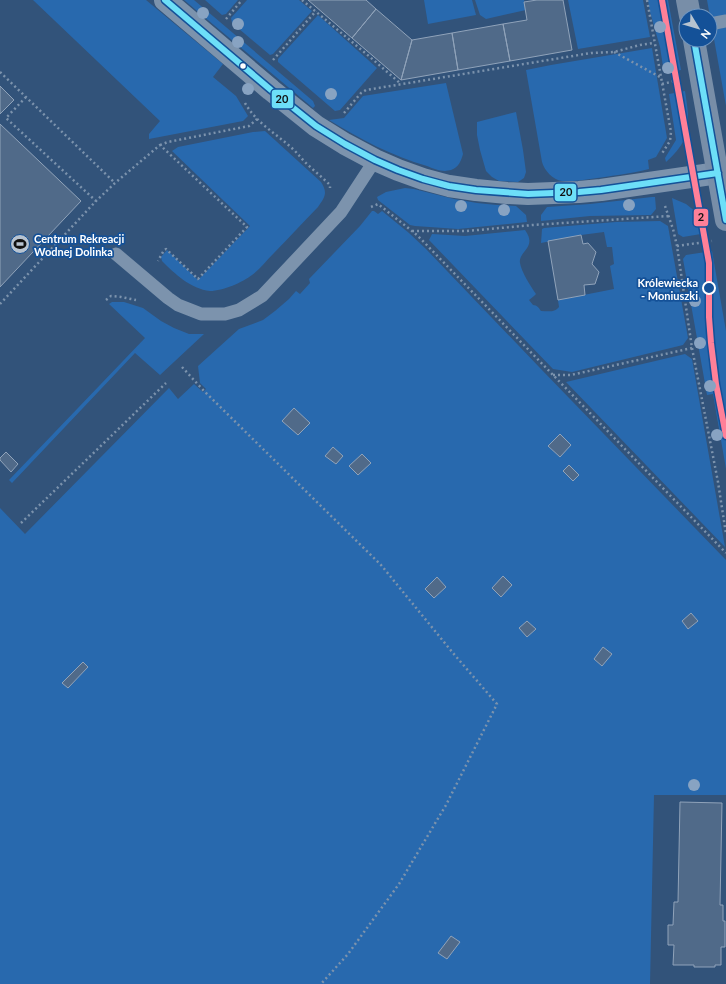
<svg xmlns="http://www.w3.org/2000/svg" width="726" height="984" font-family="Lato,sans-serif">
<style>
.green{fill:#2869ae}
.building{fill:#506a89;stroke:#90a3ba}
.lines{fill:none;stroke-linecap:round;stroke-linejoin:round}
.path{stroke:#7c93ad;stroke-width:2.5;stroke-dasharray:2 3;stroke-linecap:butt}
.service{stroke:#7c93ad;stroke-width:13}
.minor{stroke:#7c93ad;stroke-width:22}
.secondary{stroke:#788ea8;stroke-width:22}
.bus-1-casing{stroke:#145198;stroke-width:9}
.bus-1{stroke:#6ddff8;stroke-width:6}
.tram-1-casing{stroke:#145198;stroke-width:9}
.tram-1{stroke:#ff8098;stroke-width:6}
.tree{fill:#88a3c2}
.bus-dot{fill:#fff;stroke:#145198;stroke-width:1.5}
.stop-dot{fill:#145198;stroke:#fff;stroke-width:2}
.labels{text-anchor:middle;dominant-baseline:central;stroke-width:3.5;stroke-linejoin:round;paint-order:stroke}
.poi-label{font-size:11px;font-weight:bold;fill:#fff;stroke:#145198;text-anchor:start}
.stop-label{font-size:11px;font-weight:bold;fill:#fff;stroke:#145198;text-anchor:end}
.line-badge{stroke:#145198;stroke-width:1.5}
.pale-badge-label{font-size:11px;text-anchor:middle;font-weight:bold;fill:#111}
</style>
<rect width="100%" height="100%" fill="#32537a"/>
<path class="green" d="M33,0H146L223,64L213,77L236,96L248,116L243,121L149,139V134L160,121Z
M184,0H194L313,101L315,106L313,108Z
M205,0H238L226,14L222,15Z
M247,0H299L312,11L273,54L270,55L232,23L231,18Z
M424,0H472L476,15L428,24Z
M475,0H524L526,10L486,19L480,15Z
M568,0H643L650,37L578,49Z
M648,0H668L681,70L664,73L660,47L650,12Z
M707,0H726V106Z
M318,15L377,68L340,110L335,111L278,62V59Z
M652,48L667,138L656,157L648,160L649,169C630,174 610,176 590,179C582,180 570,182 562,181C553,180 544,170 542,162L526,70L551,65Z
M446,83L463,154C461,161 459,167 451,170C450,170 446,171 445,171C439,171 432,168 427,166C392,156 360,139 329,120L344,118L363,96Z
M685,91C690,123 692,139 666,162L665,158L676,140L669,94Z
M516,112L523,150L526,172L524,178L518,182L499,181L492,177L486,171L480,150L477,135V122Z
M265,131L321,182C328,193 325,197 318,207C303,222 289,238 274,253C267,260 260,269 252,275C243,282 223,291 210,291C191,289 175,274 162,261L161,257L167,250L198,280L250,226L172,151L178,147L253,132Z
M405,188L414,189L454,199L477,203L497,205L516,206L526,215L527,222L458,229L415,226L410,225L378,200L377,197L386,192Z
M652,197H655L656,209L651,215L590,216L541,221V215L547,207L590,204Z
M672,198L686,204L696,212L701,234L683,237L678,234Z
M372,211H374L378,214L382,211L409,233L426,249L540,368L726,560V795H654L650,984H0V508L25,534L169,388L178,399L194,384L203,392L206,389L200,383L198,366L239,329L263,320L275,311L289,299L296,291L300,294L310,283L309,279L360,226Z
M660,221L668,226L688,338L683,345L572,372L553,369L429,240L432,234L465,236L525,230C538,248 518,251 520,263C521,271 531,287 536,294L534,296L529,300L533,305C537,305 539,308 541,311C548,311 554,313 559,307L558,300L614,289L610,266L614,264L612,247H607L604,232L581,235L541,243L542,229L544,228L616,222Z
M712,251L726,331V469L713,394L707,395L683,259L686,255Z
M112,302H124L143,308L161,321L174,328L189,334H204L160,375L135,353L12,483L9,480L145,338L109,304Z
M685,354L692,359L725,547L566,382Z"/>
<path class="building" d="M308,0H366L376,9L352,38Z
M537,0H563L572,50L510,61L503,24L527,20L524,2Z
M376,9L412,40L401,80L352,38Z
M503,24L510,61L458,70L452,33Z
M452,33L458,70L401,80L412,40Z
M0,86L14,100L0,114Z
M0,124L81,201L0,287Z
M581,235L583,244L588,243L596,252L592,264L599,272L595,284L584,285L585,295L558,300L548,241Z
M294,408L310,423L298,435L282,421Z
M560,434L571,445L560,457L548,446Z
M333,447L343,456L336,464L325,456Z
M6,452L18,464L11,472L0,460V458Z
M362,454L371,463L358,475L349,466Z
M569,465L579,475L573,481L563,471Z
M503,576L512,585L501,597L492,588Z
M437,577L446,587L434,598L425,589Z
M691,613L698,621L688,629L682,621Z
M527,621L536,629L527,637L519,628Z
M603,647L612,654L602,666L594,659Z
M83,662L88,667L68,688L62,683Z
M680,802L722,803L720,905H723V921H725V947H721V965H715V967H694V965H673L674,945H668V925H673L674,902H678Z
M451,936L460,942L447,959L438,953Z"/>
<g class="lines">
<path class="path" d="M302,0L370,57L401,84
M647,0L671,132L670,141L661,155
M226,19L242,0
M614,52L660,77
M273,60L316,11
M0,72L115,183
M662,84L675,81
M26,97L6,118L96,201
M245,103C256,123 277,134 294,150C298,154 301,158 305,162C313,170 322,177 330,185V188
M344,113L361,93L366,90L591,53L614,52L640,45L654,43
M160,145L168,142L249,126L257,119
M665,206L673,229L677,246L692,348L718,482L726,534
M371,207L378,204L412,231L418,236L726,553
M412,231H467L533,225L669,216
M677,246L712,241
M106,300L111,296L121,297L136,300
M0,304L96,201L115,183L160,145L247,227L198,279L166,249L164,250L158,261
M182,367L204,391L381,565L453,653L497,704L446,805L399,884L348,954L321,984
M553,375H571L692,348
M21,523L166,383"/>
<path class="service" d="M710,24L726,21
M116,254L168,298L178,305L201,314H225L239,310L262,296L341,212L375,160"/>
<path class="minor" d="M165,0L271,90L316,126L345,144L375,160L398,170L423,179L449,186L476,190L507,193L528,194L579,192L601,190L718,173"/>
<path class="secondary" d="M687,0L690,16
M694,40L726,220"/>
<g class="bus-1-casing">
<path id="bus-1" d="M165,0L271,90L316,126L345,144L375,160L398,170L423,179L449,186L476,190L528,194L579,192L601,190L718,173
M694,40L726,220"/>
</g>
<use href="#bus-1" class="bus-1"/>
<g class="tram-1-casing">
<path id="tram-1" d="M662,0L709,263V317L711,343L716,384L726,436"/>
</g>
<use href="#tram-1" class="tram-1"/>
</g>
<g class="tree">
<circle cx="203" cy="13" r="6"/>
<circle cx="238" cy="24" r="6"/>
<circle cx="660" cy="27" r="6"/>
<circle cx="238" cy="42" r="6"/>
<circle cx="668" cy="68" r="6"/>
<circle cx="248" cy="89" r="6"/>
<circle cx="331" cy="94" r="6"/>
<circle cx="629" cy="205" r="6"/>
<circle cx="461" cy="206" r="6"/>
<circle cx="504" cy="210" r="6"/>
<circle cx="695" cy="301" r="6"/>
<circle cx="700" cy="343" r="6"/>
<circle cx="710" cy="386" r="6"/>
<circle cx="717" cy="435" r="6"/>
<circle cx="694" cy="785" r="6"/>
</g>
<defs>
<g id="stadium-disc" transform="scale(1)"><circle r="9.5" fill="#b7c3d0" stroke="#145198"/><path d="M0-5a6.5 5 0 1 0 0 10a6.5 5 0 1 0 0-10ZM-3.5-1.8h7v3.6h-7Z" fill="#111"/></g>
</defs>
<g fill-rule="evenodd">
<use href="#stadium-disc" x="20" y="244"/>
</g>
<circle class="bus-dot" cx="243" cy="66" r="3.5"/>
<circle class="stop-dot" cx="709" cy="288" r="6"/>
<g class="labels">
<g class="poi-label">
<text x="34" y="238">Centrum Rekreacji<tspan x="34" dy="13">Wodnej Dolinka</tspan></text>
</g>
<g class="stop-label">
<text x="698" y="282">Królewiecka<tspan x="698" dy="13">- Moniuszki</tspan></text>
</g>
</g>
<g class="line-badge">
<rect x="271" y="89" width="23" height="20" rx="4" fill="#6ddff8"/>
<rect x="554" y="183" width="23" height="19" rx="4" fill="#6ddff8"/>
<rect x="693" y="208" width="16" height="19" rx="4" fill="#ff8098"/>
</g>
<g class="pale-badge-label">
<text x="282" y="103">20</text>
<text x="566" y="196">20</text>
<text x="701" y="221">2</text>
</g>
<g transform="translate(698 28) rotate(128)"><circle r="19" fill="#145198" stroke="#7297c1"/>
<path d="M0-3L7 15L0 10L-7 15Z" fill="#b7c3d0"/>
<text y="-6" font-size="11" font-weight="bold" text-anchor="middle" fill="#ffffff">N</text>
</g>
</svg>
